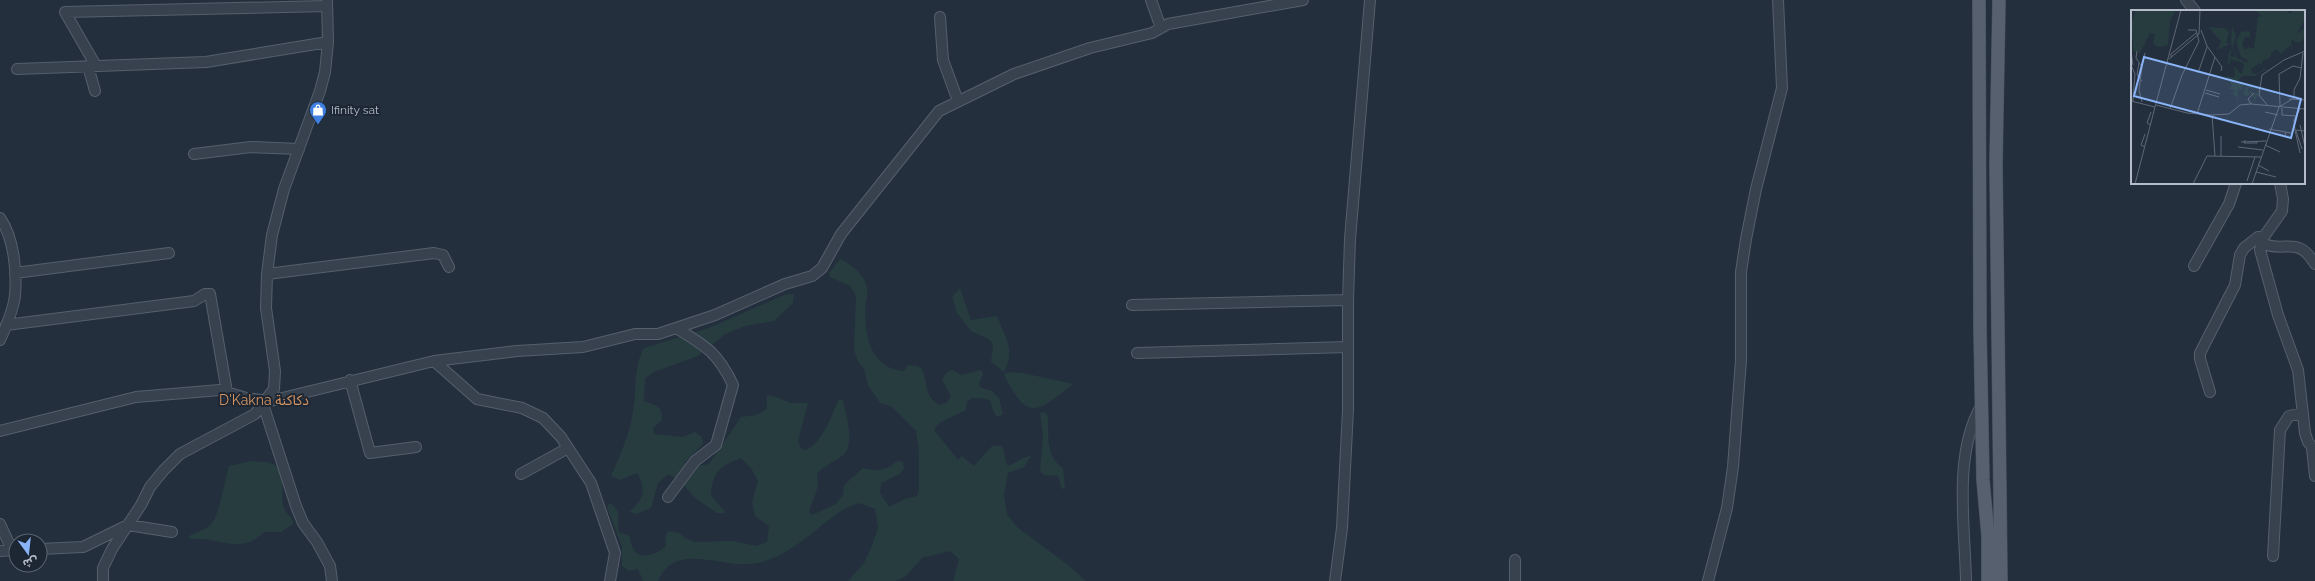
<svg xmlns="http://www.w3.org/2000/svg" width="2315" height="581" font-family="Raleway,'Noto Sans Arabic',sans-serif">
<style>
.green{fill:#263c3f}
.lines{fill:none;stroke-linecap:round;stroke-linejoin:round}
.minor-casing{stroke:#565f6c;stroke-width:12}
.major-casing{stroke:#414a57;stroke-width:14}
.minor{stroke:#38414e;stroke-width:10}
.major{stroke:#56606e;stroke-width:13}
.labels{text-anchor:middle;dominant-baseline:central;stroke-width:4;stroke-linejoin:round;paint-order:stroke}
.poi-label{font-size:12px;fill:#b4bcc9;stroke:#1d2633;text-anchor:start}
.quarter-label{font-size:14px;fill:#d59563;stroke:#1d2633}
.inset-road{fill:none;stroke:#5e6776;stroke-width:1}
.view{fill:#8ab4f8;fill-opacity:0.15;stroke:#8ab4f8;stroke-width:2}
.inset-edge{fill:none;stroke:#b4bcc9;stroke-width:2}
</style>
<rect width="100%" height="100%" fill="#242f3e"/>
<path class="green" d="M840,259C851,264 864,274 867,287C869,295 865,303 865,311C865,338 872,369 904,371L908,365L917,366L922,369C929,385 923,396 940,405L946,403L951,397L942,379L947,372L952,370L961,375L981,370L983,374L979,383L980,387L992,391L999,398L1003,414L997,417C986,401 998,398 972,398L967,402L966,410L939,423L934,430L958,460L962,456L974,466L992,446H1002C1006,453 1004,460 1008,466L1023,458L1031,456L1024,467L1008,473L1004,495L1007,514L1017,527L1068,565L1086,581H953L959,559L950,551L922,558L905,577L895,581H848L864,563L871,548L878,528L875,509L859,503C851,506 843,509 837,514C810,533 786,560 751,564C721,568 675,541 658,581H643L638,569L629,571L622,566V547L607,507L610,503C623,511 616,520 619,532L630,536C631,561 651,559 666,546L665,538L668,531L680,533L685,538L695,542L733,541L756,546L767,542L769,526L755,516L752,502L758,481L751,468L741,458C720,466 713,471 711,495L726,513H717L695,498L681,482L668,474L658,483L651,508L636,514L629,512C644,499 647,490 637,473L620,480L611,476C620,456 630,433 633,411C637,389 633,368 644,348L709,328L784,295L794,294L793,303L774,321L745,326L735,330L724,335L698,356L654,372L645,378L644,401C655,405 663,406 662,420L653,428L654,434L683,437L695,432L702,437L703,444L684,463L691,467L709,464L741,417L756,415L767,409V395L774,396L791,403H808L798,441L801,448L806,450C823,442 831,416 839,399L843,400C846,414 856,446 842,456C832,463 825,465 817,474L818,487L809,511L812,515L836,504L843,495L844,485L863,468C876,472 886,471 897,461L903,462L904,469L900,474L881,483L880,493L889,507L905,499L917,496L919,490V451L916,431L892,407L880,403L868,385L864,369L859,363L854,351L856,296L850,286L830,277L829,273Z
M960,288L971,320L997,316C1005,338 1016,350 1004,372L991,362L993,345L990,340L971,331L957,313L952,297Z
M1010,372L1023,373L1073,384C1038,412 1027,423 1004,374Z
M1044,412L1048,416C1049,436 1045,456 1063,468L1065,488L1062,489L1058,476L1044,475L1040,471L1043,436L1040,413Z
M252,461L267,462L278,466C287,485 278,495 285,510C288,516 293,517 293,524L281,532H264C240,556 221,537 192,539L188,537C195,532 202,531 208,527C220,519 224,481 229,466Z"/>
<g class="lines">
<g class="minor-casing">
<path id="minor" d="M1151,0L1161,28
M2186,0L2195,11
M940,17L943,60L958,101
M88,66L95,91
M96,66L65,12L327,6
M17,69L206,62L328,42
M194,154L251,147L299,149
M2280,183L2283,199L2282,211L2263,238L2260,250L2278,315L2298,370L2305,433L2308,442L2315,450
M0,218C14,238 17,271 15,296C13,310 6,327 0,340
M2261,243C2285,254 2297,234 2315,264
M2194,266L2229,204L2236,183
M15,273L169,253
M267,274L434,253L443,255L449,267
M1132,305L1348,300
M6,325L194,301L205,294H210L227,392
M1137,353L1348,347
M434,361L477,399L522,408L543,418L561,437L591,483L615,553L610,581
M350,380L370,453L416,447
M2210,392L2200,359V353L2235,285L2240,255L2244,248L2258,237L2263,238
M263,404L296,506L303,523L317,542L330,566L332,581
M0,431L136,397L220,390L246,398L270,401L434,361L517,351L583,347L635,334H658L715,315L785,284L812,276L822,268L841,234L939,111L1014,74L1090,48L1152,33L1168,24L1303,0
M2312,448L2315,476
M521,474L568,448
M668,497L695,461L716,445L733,385C718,353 706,346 676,328
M0,524L12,550
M40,549L83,547L128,525L172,532
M0,551L16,550
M2273,556L2280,430L2289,416L2303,413
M1515,560V581
M103,581V568L112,549L141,505L150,487L163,471L180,454L255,414L274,389L275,371L266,308L267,274L272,235L284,189L320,91L325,72L328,42L327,0
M1335,581L1342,528L1348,410V300L1350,239L1370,0
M1708,581L1727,508L1733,467L1741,360V272L1746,239L1756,189L1782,88L1778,0
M1966,581C1965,526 1953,455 1981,406"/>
</g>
<g class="major-casing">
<path id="major" d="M1979,0L1980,330L1983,480L1988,536V581
M1999,0L1996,164L2001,581"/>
</g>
<use href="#minor" class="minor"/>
<use href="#major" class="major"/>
</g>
<defs>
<g id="shop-pin" transform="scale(0.9)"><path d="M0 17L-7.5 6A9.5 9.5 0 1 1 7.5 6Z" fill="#3f7fe0" stroke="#1d2633"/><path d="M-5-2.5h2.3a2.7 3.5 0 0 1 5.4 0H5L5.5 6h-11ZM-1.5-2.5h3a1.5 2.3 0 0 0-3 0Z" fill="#fff"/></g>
</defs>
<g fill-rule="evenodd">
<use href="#shop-pin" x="318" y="110"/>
</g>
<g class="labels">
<g class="poi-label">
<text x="331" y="110">Ifinity sat</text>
</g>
<g class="quarter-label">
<text x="264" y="400">D'Kakna دكاكنة</text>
</g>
</g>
<g transform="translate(2131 10)">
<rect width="174" height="174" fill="#242f3e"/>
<path d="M5,0H45L39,10L37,35L27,37L22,34L24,24L19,23L9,43L8,41L3,42L0,15ZM124,0H143L144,3L145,0H156L159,4L162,0H174L173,11L166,23L174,18V27L168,33L161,30L160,32L161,36V43L160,35L150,44L145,39L140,43L139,48L131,51L132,56L129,53L120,59L121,63L125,64L133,59H136L124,66H112L107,70L105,74L113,72L111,79L118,76L128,79L127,83V79L117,78L118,84L120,80L123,84L126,82L127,85L122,93L111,94L123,91V87L120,84L114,87L113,83L110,86L114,79L107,81L109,79L107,78V96L106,87L99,83H104L103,80L98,79L101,75L93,66L104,67L103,56L110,64L113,57L112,53L99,49L100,53L98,52L96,57L98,42L101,41L99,46L105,47L100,33L101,17L105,25L102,37L106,48L116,53L117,50L110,47L105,32L110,22L119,21V27H114L111,34L114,40L118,37L123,39L127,7L131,6ZM77,17L94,18L98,22L95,33L99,34L86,40L90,31Z" fill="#263c3f"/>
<path class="inset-road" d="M70,20L76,36L91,57L90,61M6,41L5,48L11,57L8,80L11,92M0,42L2,55M40,47V44L65,23M38,49L68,24L69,0M8,53L6,65L11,71M0,55L4,64L2,91M11,55L14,43M67,63L76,37M75,80L89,84M74,83L88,87M158,89L174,90M0,91L24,97L50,0M120,94L117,89L123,83M25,95L56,103L81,105L98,104L109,95L120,94L174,99M137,96L128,85L131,65L153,50L174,41M149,96L148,64L162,56L171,58M151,98V105L165,106M39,99L51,65L68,31L65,20H57M169,99L163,110L164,120L174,121M134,102L147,105M66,104L84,47M81,105L84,146M20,115L16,113L20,102M169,115L174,137M138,119L160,123M164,120L169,143M165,121L171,139M138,122L155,126L154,122M90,126V146M114,130L113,133H126V131M110,132L135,131M134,135L149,142M14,137L10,135L14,124M107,137L132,140M127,155L138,161M125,162L145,167M116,171L124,147M4,174L24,97M62,174L76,146L130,147M121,174L148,97L163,88V80L169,68L172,43"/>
<path class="view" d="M13,47L170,89L160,128L3,86Z"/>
<rect width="174" height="174" class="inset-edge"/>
</g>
<g transform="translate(28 553) rotate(165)"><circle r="19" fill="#1d2633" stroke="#59626f"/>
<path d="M0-3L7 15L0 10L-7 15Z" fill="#8ab4f8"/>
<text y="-6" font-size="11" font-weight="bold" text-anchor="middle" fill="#b4bcc9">ش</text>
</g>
</svg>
